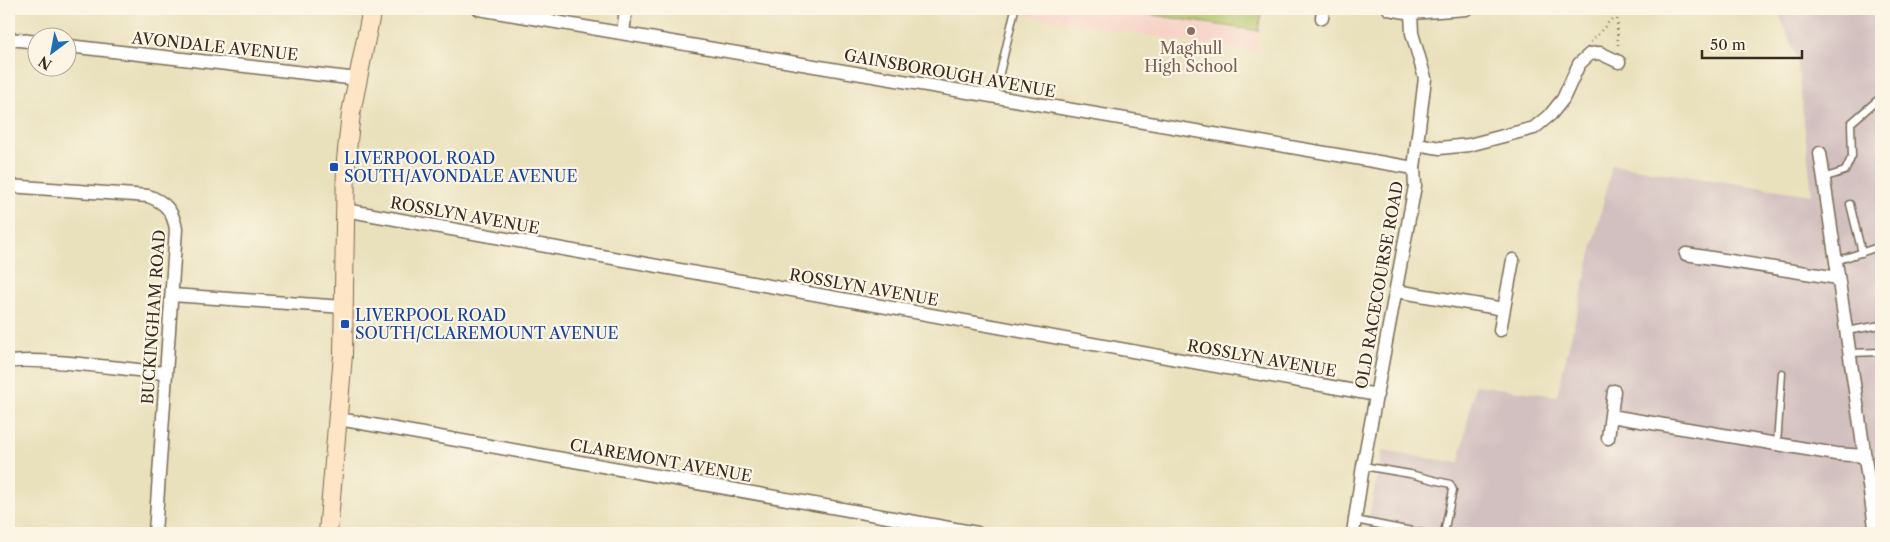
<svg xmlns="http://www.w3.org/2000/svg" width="1890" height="542" font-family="'Libre Caslon Text',serif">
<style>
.built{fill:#f7d1c6}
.industrial{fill:#d2bfbf}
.pitch{fill:#afc367;stroke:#757642}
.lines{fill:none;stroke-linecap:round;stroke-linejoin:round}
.lane-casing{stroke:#786a55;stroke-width:9}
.street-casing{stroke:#786a55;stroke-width:15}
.secondary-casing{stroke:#786a55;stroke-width:20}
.path{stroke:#786a55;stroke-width:2.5;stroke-dasharray:1 4;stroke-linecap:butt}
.lane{stroke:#fff;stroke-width:6}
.street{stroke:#fff;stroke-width:12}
.secondary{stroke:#fee5c5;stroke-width:18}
.education-dot{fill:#8d6e63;stroke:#fcf5e5;stroke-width:2}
.transit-dot{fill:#1a4fb4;stroke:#fcf5e5;stroke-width:2}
.labels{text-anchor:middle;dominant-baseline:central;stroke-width:4.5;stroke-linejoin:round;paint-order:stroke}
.street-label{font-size:16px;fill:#3b2a1e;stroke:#fcf5e5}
.education-label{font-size:16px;fill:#785e54;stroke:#fcf5e5}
.transit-label{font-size:16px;fill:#164399;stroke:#fcf5e5;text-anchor:start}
</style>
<rect width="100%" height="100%" fill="#fcf5e5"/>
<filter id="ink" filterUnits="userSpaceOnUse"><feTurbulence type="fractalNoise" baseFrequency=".02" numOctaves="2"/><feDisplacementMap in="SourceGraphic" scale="10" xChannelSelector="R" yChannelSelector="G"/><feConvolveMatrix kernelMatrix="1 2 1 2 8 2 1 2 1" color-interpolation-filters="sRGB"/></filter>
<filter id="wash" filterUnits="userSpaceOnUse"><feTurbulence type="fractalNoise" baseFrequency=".0096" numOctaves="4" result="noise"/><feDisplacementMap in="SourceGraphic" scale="20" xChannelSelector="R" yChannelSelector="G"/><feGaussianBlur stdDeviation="1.12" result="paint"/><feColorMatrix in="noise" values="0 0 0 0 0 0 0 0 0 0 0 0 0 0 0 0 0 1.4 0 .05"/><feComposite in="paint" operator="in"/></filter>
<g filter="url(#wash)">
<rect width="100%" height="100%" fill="#e9e1bc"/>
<path class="built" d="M988,9H1264L1256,53Z"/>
<path class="industrial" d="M1777,9H1881V533H1366L1382,451L1459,463L1475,385L1557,396L1612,165L1812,195L1797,59Z"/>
<path class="pitch" d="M1128,9H1262L1258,31L1127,11Z"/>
</g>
<g filter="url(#ink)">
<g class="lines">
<g class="lane-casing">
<path id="lane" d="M994,98L1015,9
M1823,178L1845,171L1852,156L1851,123L1881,97
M1850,204L1862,253
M1836,261L1881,246
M1846,331L1881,325
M1849,353L1881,352
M1777,444L1782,373
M1363,466L1410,474L1450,484L1453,490L1444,533
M1355,520L1422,533"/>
</g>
<g class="street-casing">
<path id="street" d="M479,9L1414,168
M1389,9L1411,13L1466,9
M1322,18L1323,9
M623,33L626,9
M9,39L38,42
M68,46L358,79
M1417,144L1440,148L1469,145L1534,128L1551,114L1563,99L1579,64L1590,54L1600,53L1619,62
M1820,153L1876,533
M9,186L148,196C165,202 173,211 176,229L155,533
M345,210L1377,395
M1686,254L1838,278
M1396,291L1504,309
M172,295L344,307
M1500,330L1513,260
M9,363C22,355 141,371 166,373
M1611,416L1836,454L1865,456
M339,419L977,533
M1608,438L1614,391
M1353,533L1363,466L1415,186L1414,168L1425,78L1412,33L1411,13"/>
</g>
<g class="secondary-casing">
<path id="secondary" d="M328,533L343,355L346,160L351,113L372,9"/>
</g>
<path class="path" d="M1617,9L1618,47
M1591,42L1617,13"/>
<use href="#lane" class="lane"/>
<use href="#street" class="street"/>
<use href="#secondary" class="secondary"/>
</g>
</g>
<circle class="education-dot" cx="1191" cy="31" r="5"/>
<g class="transit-dot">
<rect x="329" y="162" width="10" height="10" rx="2.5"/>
<rect x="340" y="319" width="10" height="10" rx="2.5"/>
</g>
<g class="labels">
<g class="street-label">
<text transform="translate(215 46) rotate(6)">AVONDALE AVENUE</text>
<text transform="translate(950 73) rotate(10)">GAINSBOROUGH AVENUE</text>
<text transform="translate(465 215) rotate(10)">ROSSLYN AVENUE</text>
<text transform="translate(1379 285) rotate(-80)">OLD RACECOURSE ROAD</text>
<text transform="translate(864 287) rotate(10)">ROSSLYN AVENUE</text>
<text transform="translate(153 317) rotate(-86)">BUCKINGHAM ROAD</text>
<text transform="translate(1262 358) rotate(10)">ROSSLYN AVENUE</text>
<text transform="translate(661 460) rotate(10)">CLAREMONT AVENUE</text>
</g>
<g class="education-label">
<text x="1191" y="48">Maghull<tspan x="1191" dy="18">High School</tspan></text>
</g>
<g class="transit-label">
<text x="344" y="158">LIVERPOOL ROAD<tspan x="344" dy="18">SOUTH/AVONDALE AVENUE</tspan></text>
<text x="355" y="315">LIVERPOOL ROAD<tspan x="355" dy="18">SOUTH/CLAREMOUNT AVENUE</tspan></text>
</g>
</g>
<rect width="1890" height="542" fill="none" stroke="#fcf5e5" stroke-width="30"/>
<g transform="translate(52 52) rotate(212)"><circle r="24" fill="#fcf5e5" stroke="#afa495"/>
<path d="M0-4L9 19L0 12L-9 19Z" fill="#1f6fb2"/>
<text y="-8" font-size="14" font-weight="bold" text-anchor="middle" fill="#3b2a1e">N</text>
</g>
<path d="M1702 50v8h100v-8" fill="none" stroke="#3b2a1e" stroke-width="2.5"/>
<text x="1710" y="50" font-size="15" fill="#3b2a1e" stroke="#fcf5e5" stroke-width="4" paint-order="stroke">50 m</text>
</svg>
